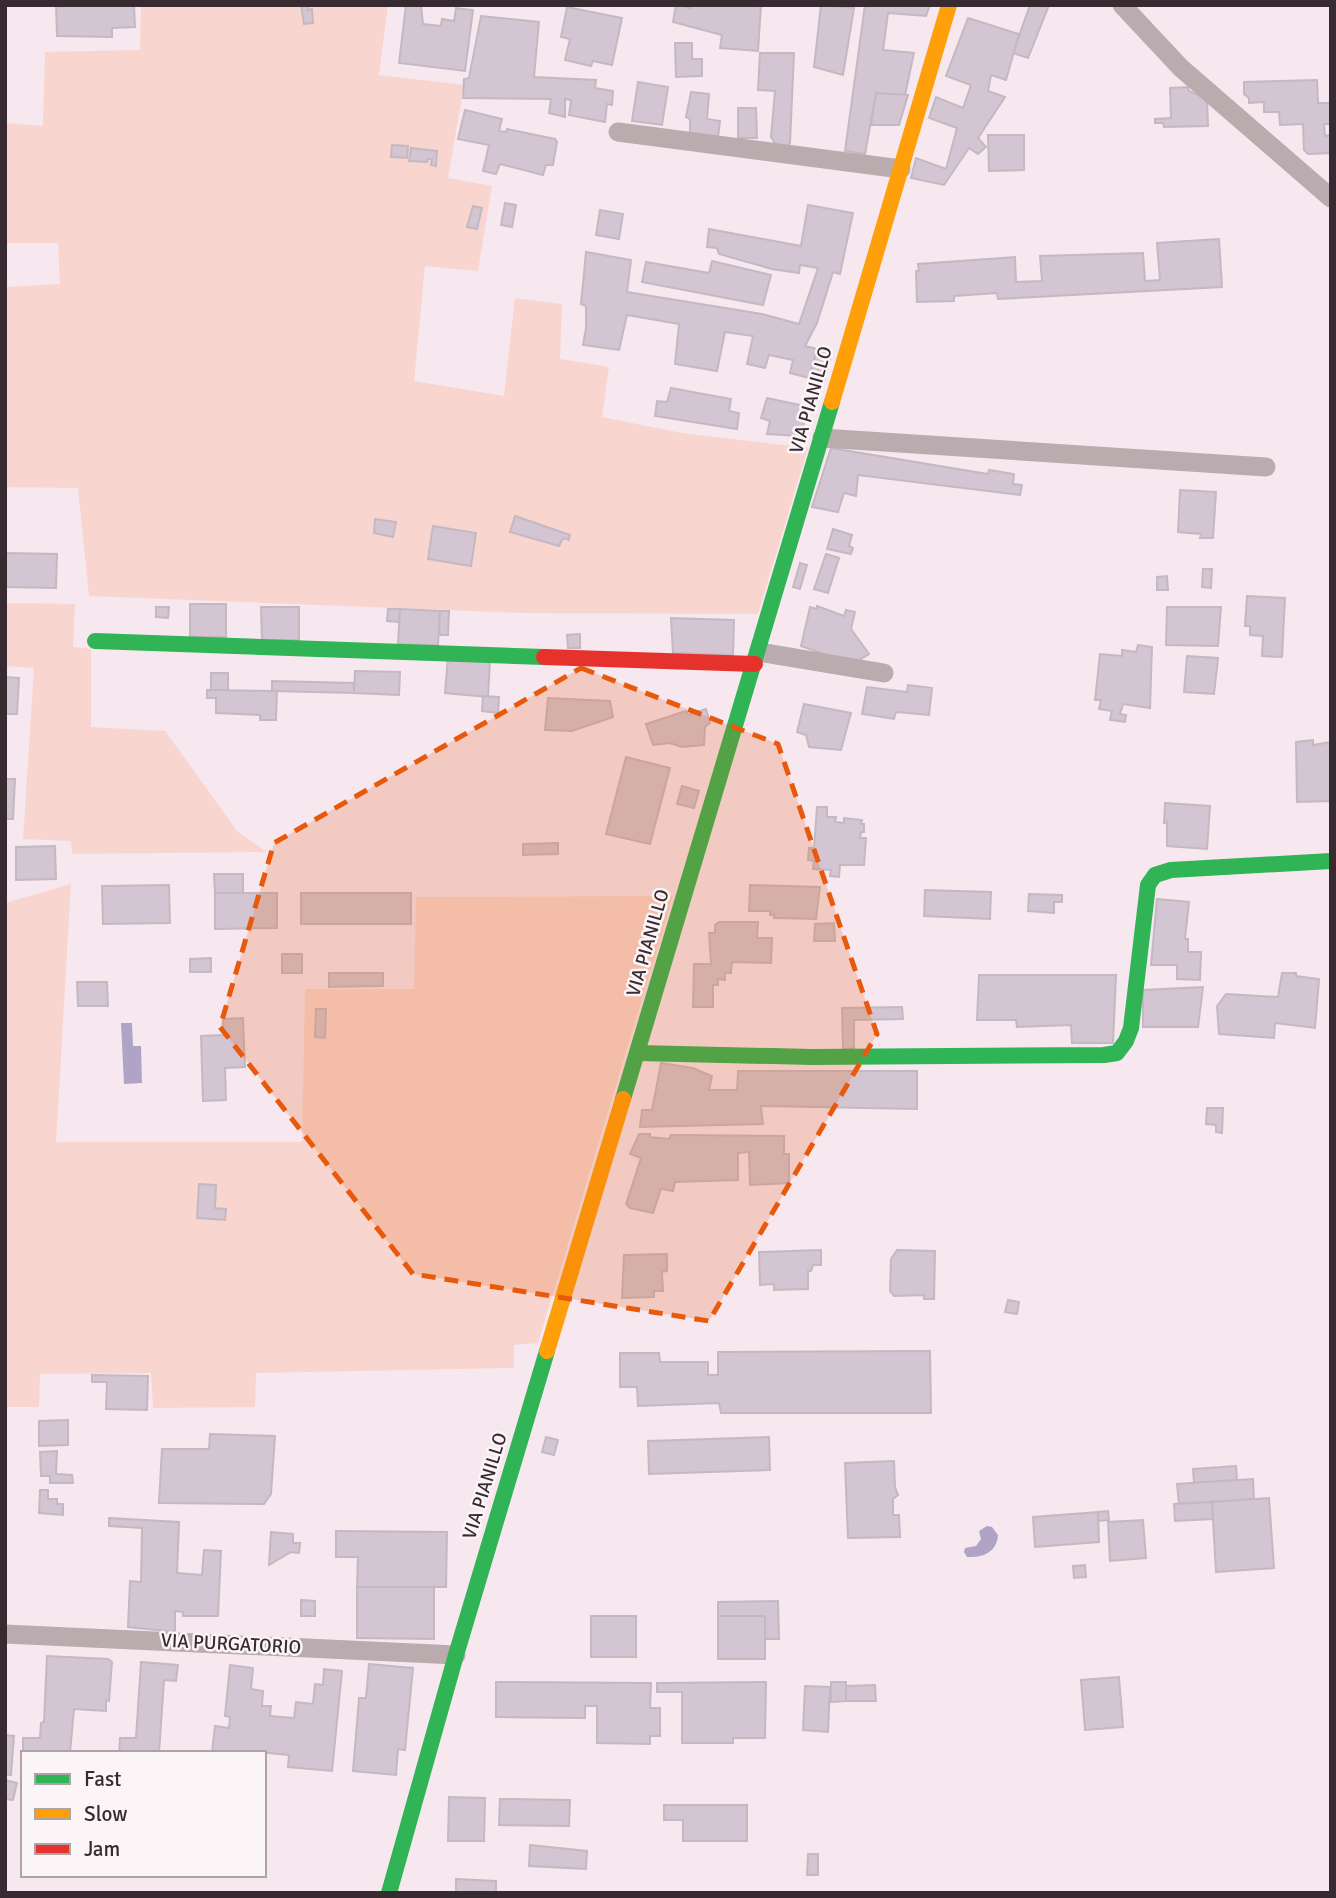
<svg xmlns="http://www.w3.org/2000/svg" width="1336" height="1898" viewBox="0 0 1336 1898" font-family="Signika,sans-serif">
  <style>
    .green { fill: #f8d6cf }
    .water { fill: #afa4c5 }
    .building { fill: #d3c5d1; stroke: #c4b9c2; stroke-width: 2 }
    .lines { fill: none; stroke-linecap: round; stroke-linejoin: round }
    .street { stroke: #baabae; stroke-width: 19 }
    .fast { stroke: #30b455; stroke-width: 16 }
    .slow { stroke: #ff9f0a; stroke-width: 16 }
    .jam { stroke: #e5322d; stroke-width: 16 }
    .marked { fill: #e8590c; fill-opacity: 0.2; stroke: #e8590c; stroke-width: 5; stroke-dasharray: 14 9; stroke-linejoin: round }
    .labels { text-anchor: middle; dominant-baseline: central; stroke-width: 5; stroke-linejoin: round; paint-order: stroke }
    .street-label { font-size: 19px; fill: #372a31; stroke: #fcf5f8 }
  </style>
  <rect width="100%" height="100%" fill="#f7e7ef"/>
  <g class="green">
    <polygon points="141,5 388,5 379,75 464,85 448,178 492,186 478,271 425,266 414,381 504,396 515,298 562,304 560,359 609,367 602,417 682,433 808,448 758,614 522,613 89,596 78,488 5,487 5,287 60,284 58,243 5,243 5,123 43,126 45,52 140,50"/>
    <polygon points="5,603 75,604 73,647 91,649 91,727 165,731 238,832 267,852 72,854 71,841 23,839 34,668 5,666"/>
    <polygon points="71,884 56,1142 302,1142 305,989 414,989 416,897 673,896 538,1343 514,1345 514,1368 256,1373 255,1407 153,1408 151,1373 40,1374 39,1407 5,1407 5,903"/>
  </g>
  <g class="water">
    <polygon points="121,1023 132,1023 133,1046 141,1046 142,1083 124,1084"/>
    <path d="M987 1526 992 1527 998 1535C997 1552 983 1558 967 1557L964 1552 965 1548 976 1546 981 1539 979 1531Z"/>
  </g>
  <g class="building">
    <polygon points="56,5 134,5 135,27 112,28 112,37 57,36"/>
    <polygon points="301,5 307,5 308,10 312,9 313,23 304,24"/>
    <polygon points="406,5 421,5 423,24 441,26 442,19 454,21 456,8 473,10 465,71 399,63"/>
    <polygon points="676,5 691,8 691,5 761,5 758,51 720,48 722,35 673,22"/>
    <polygon points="821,5 854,8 843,75 814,67"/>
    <polygon points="865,5 930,5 926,16 888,13 883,50 914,53 905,95 876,93 865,154 845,151"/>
    <polygon points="1030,5 1049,5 1028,58 1013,53"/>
    <polygon points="567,7 622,18 612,65 593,61 591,66 565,60 570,39 561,37"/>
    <polygon points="481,16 539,22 534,77 596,80 595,88 613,91 612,105 607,104 605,122 569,115 571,100 565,99 565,117 549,113 551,99 463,98 464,79 469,78"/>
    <polygon points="968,18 1019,34 1006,80 991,75 988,91 1005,97 978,138 986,147 978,154 969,148 944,185 911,178 916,158 946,169 957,128 929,118 936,97 963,108 971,85 946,76"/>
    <polygon points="675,43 692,43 692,59 702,59 702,76 676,77"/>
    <polygon points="760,53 794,53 790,143 787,147 776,145 771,137 775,91 758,90"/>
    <polygon points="1317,80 1318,103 1331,103 1331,124 1324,124 1325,136 1331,135 1331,153 1308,154 1304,150 1303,124 1280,125 1279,112 1264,112 1264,102 1249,103 1249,98 1244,94 1244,82"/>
    <polygon points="638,82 668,87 662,125 632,121"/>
    <polygon points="1188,87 1189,91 1207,99 1208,126 1164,127 1163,123 1155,123 1155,119 1171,118 1170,88"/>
    <polygon points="691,92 709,94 707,119 720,121 718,137 690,134 690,119 686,117"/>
    <polygon points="876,93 908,95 899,125 871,125"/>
    <polygon points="738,108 756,108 757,138 738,138"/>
    <polygon points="465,110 502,119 499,131 506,132 507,129 555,139 557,142 553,165 546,165 543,175 500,164 496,174 483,171 489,145 458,139"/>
    <polygon points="988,135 1024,135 1024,170 989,171"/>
    <polygon points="392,145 408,146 407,158 391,157"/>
    <polygon points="411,148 437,151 436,166 431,165 432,159 428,159 427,162 409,161"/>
    <polygon points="505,203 516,205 512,227 501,225"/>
    <polygon points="808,205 853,213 840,274 833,272 817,323 805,346 817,349 809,378 790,373 793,360 769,355 765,368 747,364 753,336 725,332 717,371 675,364 679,324 627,315 619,350 583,345 586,328 586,306 581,304 586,252 631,260 627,292 762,314 799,324 818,268 800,265 799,273 772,269 719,254 717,248 707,247 709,229 801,246"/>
    <polygon points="473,206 482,208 477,229 467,227"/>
    <polygon points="600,210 623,214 619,239 596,235"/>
    <polygon points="1219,239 1222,287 998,299 997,293 954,296 954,301 917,302 916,271 919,271 918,264 1015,257 1016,282 1042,281 1040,256 1143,253 1145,281 1160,280 1157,243"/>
    <polygon points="712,261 771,275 763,305 642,282 646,262 709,273"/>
    <polygon points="817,349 832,352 824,382 809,378"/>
    <polygon points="671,388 731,399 729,411 739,413 737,429 655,416 657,401 667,402"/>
    <polygon points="767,398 809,407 800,436 767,434 770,421 761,418"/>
    <polygon points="831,448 988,474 989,470 1014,474 1013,484 1022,485 1020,495 858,475 856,496 844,493 838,512 812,507"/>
    <polygon points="1180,490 1216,492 1213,538 1200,538 1201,534 1178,532"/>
    <polygon points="515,516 570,535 569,540 563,538 559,546 510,532"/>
    <polygon points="375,519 396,522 393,537 374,533"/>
    <polygon points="433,526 476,533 471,566 428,559"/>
    <polygon points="833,529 852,535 849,546 853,548 851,554 827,549"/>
    <polygon points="5,553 57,554 56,588 5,587"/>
    <polygon points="826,554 839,558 828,593 814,589"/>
    <polygon points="800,563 807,565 800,589 793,587"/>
    <polygon points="1203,569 1212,569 1211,588 1202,587"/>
    <polygon points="1167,576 1168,590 1157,590 1157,577"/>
    <polygon points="1247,596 1285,598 1282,657 1262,656 1263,636 1250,635 1250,626 1245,626"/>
    <rect x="190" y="604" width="36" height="33"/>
    <polygon points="817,606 844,616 846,610 855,612 851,629 869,654 853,664 801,646 810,607 817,609"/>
    <polygon points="156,607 169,607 168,618 156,617"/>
    <polygon points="261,607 299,607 299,640 262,640"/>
    <polygon points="1167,607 1221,607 1218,646 1166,645"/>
    <polygon points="388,609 400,609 399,622 387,621"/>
    <polygon points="400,609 440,611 438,645 398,644"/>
    <polygon points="440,611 449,611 448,635 439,635"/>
    <polygon points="671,618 734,620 733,655 673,653"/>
    <polygon points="580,634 580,648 568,648 567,635"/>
    <polygon points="1138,645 1152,647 1150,708 1123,704 1120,714 1126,715 1125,722 1110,720 1112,711 1099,709 1101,700 1095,700 1100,654 1122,656 1122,650 1136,652"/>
    <polygon points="1187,656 1218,658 1214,694 1184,692"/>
    <polygon points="448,658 490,660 488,697 445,693"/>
    <polygon points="355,671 400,672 399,695 354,693"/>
    <rect x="211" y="673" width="17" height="17"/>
    <polygon points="5,677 19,678 17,714 5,714"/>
    <polygon points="272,681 354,683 354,693 272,691"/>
    <polygon points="908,685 932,688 929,715 896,712 894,719 862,714 867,687 907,692"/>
    <polygon points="207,690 277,691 276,720 260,720 260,715 216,713 216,698 207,698"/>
    <polygon points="483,696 499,697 498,713 482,711"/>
    <polygon points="548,698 610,701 613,717 572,731 545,730"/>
    <polygon points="804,704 851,713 841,750 809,747 806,735 797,732"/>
    <polygon points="706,709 710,723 705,727 704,745 682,747 670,743 653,745 646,724 686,711 688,715"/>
    <polygon points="1313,740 1313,745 1331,742 1331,801 1297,802 1296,742"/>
    <polygon points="626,757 670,768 650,844 606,834"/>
    <polygon points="5,779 15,779 13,819 5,819"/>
    <polygon points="682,786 699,791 694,808 677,804"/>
    <polygon points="1165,803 1210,806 1207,849 1167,846 1167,822 1164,823"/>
    <polygon points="817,807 827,807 827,817 836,817 835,822 844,823 844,818 862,820 861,824 864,824 864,832 861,832 860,838 866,838 864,865 840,865 839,877 830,876 831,870 813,869 814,861 808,860 809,848 814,848"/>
    <polygon points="558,843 558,854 523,855 523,844"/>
    <polygon points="55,846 56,879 16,880 16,847"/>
    <polygon points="214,874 243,874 243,893 215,893"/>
    <polygon points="169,885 170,923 103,924 102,886"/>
    <polygon points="750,885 820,887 816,919 774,918 774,915 770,915 770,911 749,911"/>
    <polygon points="925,890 991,892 990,919 924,916"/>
    <polygon points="215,893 277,893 277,928 215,929"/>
    <rect x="301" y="893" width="110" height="31"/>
    <polygon points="1029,894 1062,895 1062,902 1054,902 1054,913 1028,911"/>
    <polygon points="1157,899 1189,902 1185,939 1188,939 1188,952 1201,952 1200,980 1177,979 1177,965 1151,965"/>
    <polygon points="719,922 758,922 757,938 772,938 771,963 732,962 731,973 725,973 725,980 718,979 718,985 713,985 713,1007 693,1007 694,964 711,964 709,933 715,933 715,925"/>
    <polygon points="834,923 835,941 814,941 815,924"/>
    <rect x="282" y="954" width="20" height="19"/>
    <polygon points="211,958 211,972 190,972 190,959"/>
    <polygon points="329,973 383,973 383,986 329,987"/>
    <polygon points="1282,973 1296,973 1296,976 1319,979 1315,1028 1275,1023 1274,1038 1219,1034 1217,1006 1226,994 1278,997"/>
    <polygon points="979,975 1116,975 1113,1043 1072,1043 1071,1025 1017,1027 1016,1020 977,1020"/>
    <polygon points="77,982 107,982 108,1006 78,1006"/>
    <polygon points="1203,987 1198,1027 1143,1027 1143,990"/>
    <polygon points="902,1007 903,1019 854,1020 854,1048 843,1049 842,1008"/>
    <polygon points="316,1009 326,1009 325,1038 315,1037"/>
    <polygon points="243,1018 245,1067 225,1068 226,1100 203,1101 201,1036 224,1035 223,1019"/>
    <polygon points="661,1063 693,1068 712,1076 709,1090 737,1090 738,1071 917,1071 917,1109 761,1106 763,1124 640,1127 642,1110 652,1110"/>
    <polygon points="1207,1108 1223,1108 1222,1133 1216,1132 1216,1125 1206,1124"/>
    <polygon points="639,1134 650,1134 650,1137 669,1139 671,1135 784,1136 784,1154 789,1154 789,1183 750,1185 749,1152 738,1153 738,1180 675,1182 673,1191 661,1189 653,1213 630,1208 626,1204 641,1158 630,1154"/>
    <polygon points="199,1184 216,1185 215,1208 226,1209 225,1220 197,1218"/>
    <polygon points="821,1250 821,1265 813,1265 811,1271 808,1271 808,1289 774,1290 774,1284 760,1285 759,1252"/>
    <polygon points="897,1250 935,1251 934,1299 924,1299 924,1295 894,1296 890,1291 891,1259"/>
    <polygon points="667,1254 667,1271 662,1272 663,1291 654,1291 654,1297 622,1298 624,1255"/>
    <polygon points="1008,1300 1019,1302 1017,1314 1005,1312"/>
    <polygon points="930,1351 931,1413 721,1413 719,1403 638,1406 637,1387 620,1387 620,1353 659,1353 660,1362 708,1362 708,1375 718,1375 718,1352"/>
    <polygon points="92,1375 148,1376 147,1410 106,1409 107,1382 92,1382"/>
    <polygon points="68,1420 68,1445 39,1446 39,1421"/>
    <polygon points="210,1434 275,1436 271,1494 264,1504 159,1503 162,1449 209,1449"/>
    <polygon points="546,1437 558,1440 554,1455 542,1452"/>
    <polygon points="769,1437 770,1470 649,1474 648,1441"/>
    <polygon points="57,1451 56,1474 72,1475 73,1483 50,1483 50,1476 41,1476 40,1452"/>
    <polygon points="894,1461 895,1487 898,1495 893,1499 893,1515 899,1515 900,1537 848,1538 845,1463"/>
    <polygon points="1236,1466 1237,1480 1194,1483 1193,1469"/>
    <polygon points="1253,1479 1254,1499 1179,1504 1177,1484"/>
    <polygon points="40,1490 48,1490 48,1499 57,1499 57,1504 63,1504 63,1515 39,1513"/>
    <polygon points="1269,1498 1274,1568 1216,1572 1212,1502"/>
    <polygon points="1212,1502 1213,1519 1175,1521 1174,1504"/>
    <polygon points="1108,1511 1109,1520 1098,1521 1098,1512"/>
    <polygon points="1098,1512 1099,1542 1035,1547 1033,1517"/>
    <polygon points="109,1518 179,1522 177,1573 202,1575 204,1550 221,1551 218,1616 183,1616 183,1612 175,1611 175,1632 128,1627 130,1581 141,1582 142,1528 109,1526"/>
    <polygon points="1143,1520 1146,1558 1110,1561 1108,1522"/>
    <polygon points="336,1531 447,1532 446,1587 357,1587 358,1557 336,1557"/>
    <polygon points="271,1532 293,1534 293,1543 300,1543 299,1553 291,1552 269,1565"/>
    <polygon points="1085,1565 1086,1577 1074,1578 1073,1566"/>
    <polygon points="357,1587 434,1587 434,1639 357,1638"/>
    <polygon points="301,1600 315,1601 315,1616 301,1616"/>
    <polygon points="778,1601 779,1639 765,1639 765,1616 718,1616 718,1602"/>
    <rect x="591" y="1616" width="45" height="41"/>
    <rect x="718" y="1616" width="47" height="43"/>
    <polygon points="47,1656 108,1659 112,1662 109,1701 106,1700 106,1711 74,1709 70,1753 23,1751 23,1738 40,1738 41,1723 44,1722"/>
    <polygon points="141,1662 178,1665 176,1681 164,1680 159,1753 119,1753 120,1738 136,1738"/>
    <polygon points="369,1664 413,1668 405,1750 398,1749 396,1775 353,1771 359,1698 366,1698"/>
    <polygon points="230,1665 253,1668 251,1689 263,1691 262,1706 271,1706 270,1716 294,1718 296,1702 313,1704 315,1684 323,1685 324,1669 342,1671 332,1771 288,1767 289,1755 247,1751 212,1753 215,1726 229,1728 230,1717 225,1716"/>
    <polygon points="1119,1677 1123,1727 1085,1730 1081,1680"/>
    <polygon points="496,1682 651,1683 650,1708 660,1708 660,1736 650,1736 650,1744 597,1743 597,1706 585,1706 585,1718 496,1717"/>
    <polygon points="766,1682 765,1738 733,1738 733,1743 682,1743 682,1692 657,1692 657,1683"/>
    <polygon points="831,1682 846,1682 846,1701 831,1702"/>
    <polygon points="875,1685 876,1701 846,1701 846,1686"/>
    <polygon points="805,1686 830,1687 828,1732 803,1730"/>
    <polygon points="5,1735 14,1736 11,1775 5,1774"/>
    <polygon points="5,1780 17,1783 13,1800 5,1799"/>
    <polygon points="449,1797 485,1798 484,1841 448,1841"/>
    <polygon points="500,1799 570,1800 569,1826 499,1825"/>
    <polygon points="664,1805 747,1805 747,1841 683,1841 683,1820 664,1820"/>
    <polygon points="530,1845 587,1851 586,1869 529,1866"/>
    <polygon points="808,1854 818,1854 818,1875 807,1875"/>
    <polygon points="456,1879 496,1881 496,1893 456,1893"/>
  </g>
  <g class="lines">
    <g class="street">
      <polyline points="1122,5 1181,68 1331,198"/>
      <polyline points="618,132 901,169"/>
      <polyline points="822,438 1266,467"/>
      <polyline points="759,652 884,673"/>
      <polyline points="5,1634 456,1655"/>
    </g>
    <g class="fast">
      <polyline points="95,641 544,657"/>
      <polyline points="638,1053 812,1057 1104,1055 1117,1053 1126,1041 1131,1028 1148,885 1155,875 1171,870 1331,861"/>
      <polyline points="623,1099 832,402"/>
      <polyline points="389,1893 456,1655 547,1351"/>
    </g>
    <g class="slow">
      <polyline points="832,402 949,5"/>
      <polyline points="547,1351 623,1099"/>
    </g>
    <polyline class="jam" points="544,657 755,664"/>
  </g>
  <path class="marked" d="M581 668 778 744 877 1034 709 1321 413 1274 220 1027 274 843Z"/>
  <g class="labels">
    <g class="street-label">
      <text transform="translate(811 400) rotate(-74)">VIA PIANILLO</text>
      <text transform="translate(648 943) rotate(-74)">VIA PIANILLO</text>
      <text transform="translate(485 1486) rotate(-73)">VIA PIANILLO</text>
      <text transform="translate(231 1644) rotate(3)">VIA PURGATORIO</text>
    </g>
  </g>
  <rect width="1336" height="1898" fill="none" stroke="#372a31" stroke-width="14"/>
  <rect x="21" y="1751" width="245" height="126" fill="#fcf5f8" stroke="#ada4a8" stroke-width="2"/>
  <rect x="35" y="1774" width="35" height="10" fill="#30b455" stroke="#ada4a8" stroke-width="2"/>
  <text x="84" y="1786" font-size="21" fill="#372a31">Fast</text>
  <rect x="35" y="1809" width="35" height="10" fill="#ff9f0a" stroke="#ada4a8" stroke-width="2"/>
  <text x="84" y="1821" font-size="21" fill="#372a31">Slow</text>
  <rect x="35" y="1844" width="35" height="10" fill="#e5322d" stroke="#ada4a8" stroke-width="2"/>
  <text x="84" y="1856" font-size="21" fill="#372a31">Jam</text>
</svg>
